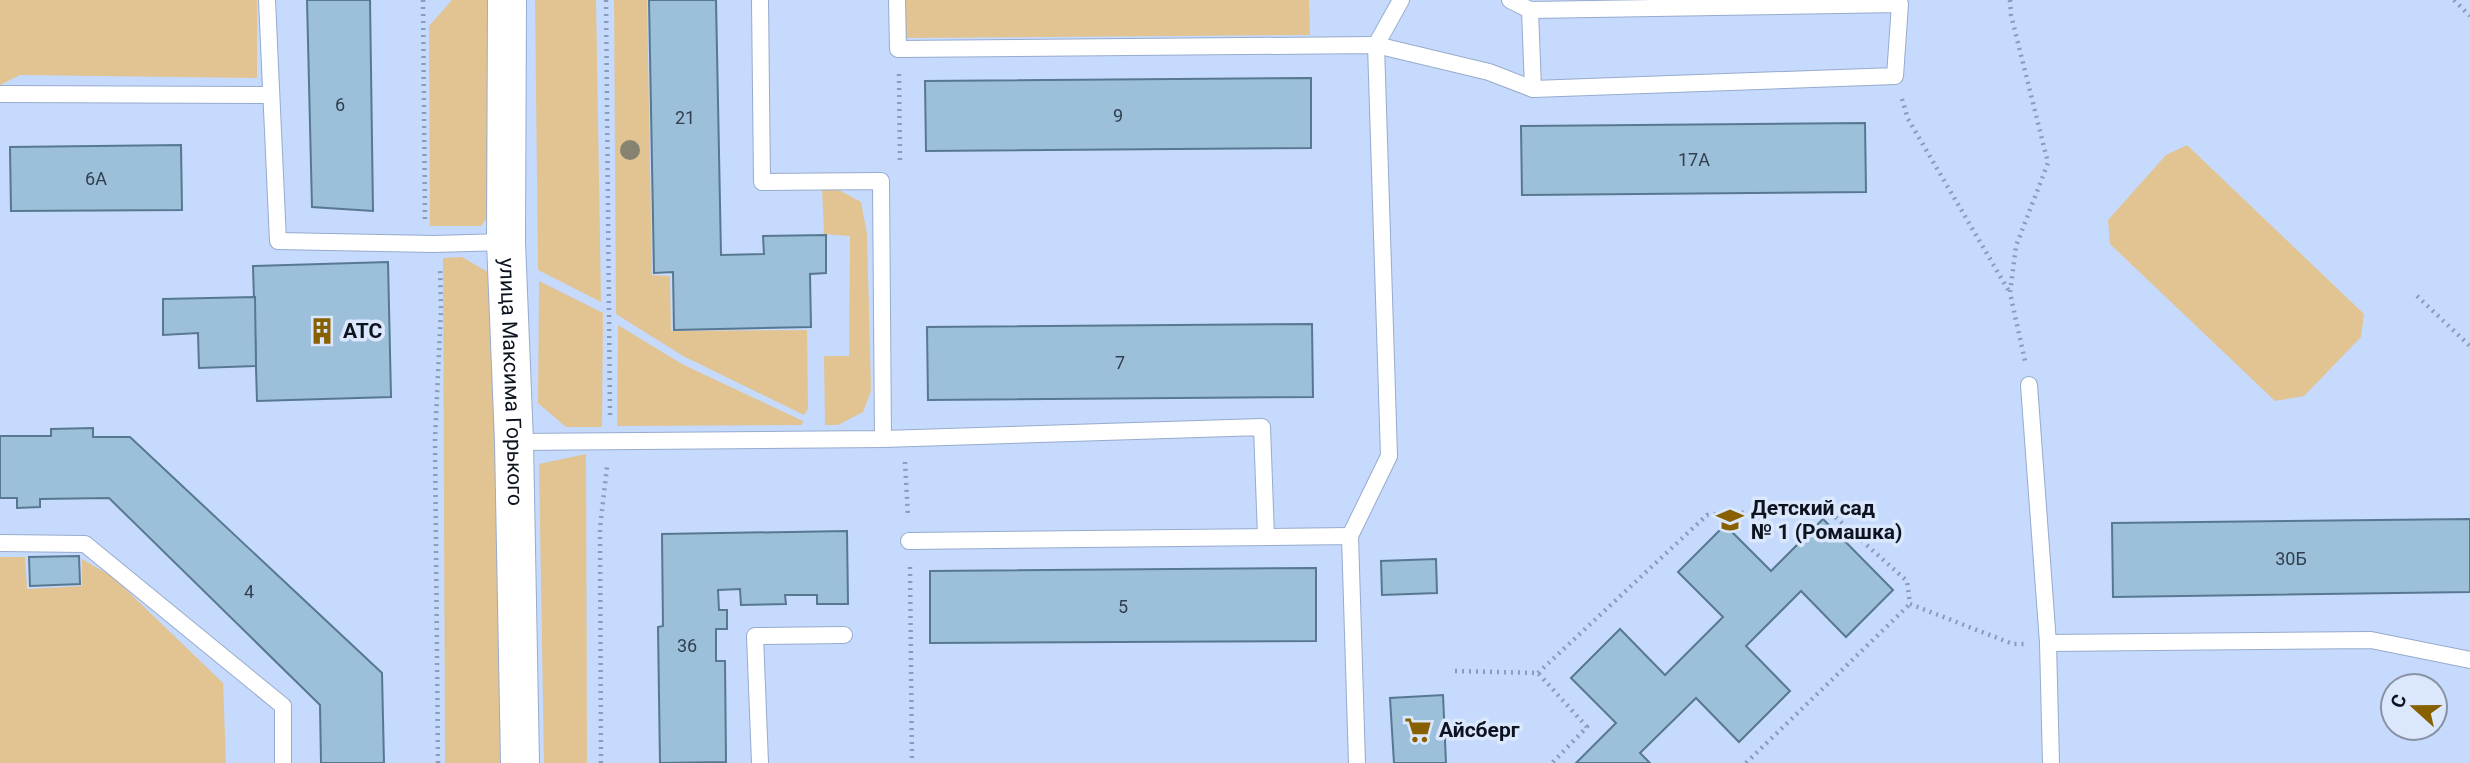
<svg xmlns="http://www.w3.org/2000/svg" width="2470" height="763" viewBox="0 0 2470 763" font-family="Roboto,sans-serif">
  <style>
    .green { fill: #e2c492 }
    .building { fill: #9dc0da; stroke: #577890; stroke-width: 2 }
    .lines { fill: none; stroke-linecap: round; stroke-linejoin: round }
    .service-casing { stroke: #97abcc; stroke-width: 18 }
    .secondary-casing { stroke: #97abcc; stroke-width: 40 }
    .path { stroke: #8b9cb8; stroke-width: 4.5; stroke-dasharray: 2 5; stroke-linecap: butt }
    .service { stroke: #fff; stroke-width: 16 }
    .secondary { stroke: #fff; stroke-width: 38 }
    .tree { fill: #878372 }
    .labels { text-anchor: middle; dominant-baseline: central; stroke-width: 7; stroke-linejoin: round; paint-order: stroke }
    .number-label { font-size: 18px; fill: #303e4e }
    .poi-label { font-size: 21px; font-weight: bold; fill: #0c131f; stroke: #dae7fc; text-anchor: start }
    .street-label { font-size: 21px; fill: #0c131f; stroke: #dae7fc }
  </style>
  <rect width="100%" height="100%" fill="#c5dafd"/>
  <g class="green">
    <polygon points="0,0 257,0 257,78 20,75 0,85"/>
    <polygon points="452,0 490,0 493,209 481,226 430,226 429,26"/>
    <polygon points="535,0 596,0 601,302 538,270"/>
    <polygon points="614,0 647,0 652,275 670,276 671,331 807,330 808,409 804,415 683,356 616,314"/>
    <polygon points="906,0 1309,0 1310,35 906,38"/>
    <polygon points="2187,145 2364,314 2361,337 2304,396 2275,401 2110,244 2108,220 2166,155"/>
    <polygon points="822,189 837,189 861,202 867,234 871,391 863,412 838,425 825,425 824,356 849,356 850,236 824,234"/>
    <polygon points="462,257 493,275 502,763 445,763 443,258"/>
    <polygon points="539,281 603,313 602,427 566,427 538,403"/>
    <polygon points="618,325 682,364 803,421 802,425 617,426"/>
    <polygon points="586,454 587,763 544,763 539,464"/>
    <polygon points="0,557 25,557 27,589 82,586 82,559 113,577 223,683 226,763 0,763"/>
  </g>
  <g class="building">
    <polygon points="307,0 370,0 373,211 312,207"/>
    <polygon points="649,0 716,0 721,255 764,254 763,236 826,235 826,273 810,274 811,327 674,330 673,272 654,273"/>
    <polygon points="1311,78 1311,148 926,151 925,81"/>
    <polygon points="1865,123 1866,192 1522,195 1521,126"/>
    <polygon points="181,145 182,210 11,211 10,147"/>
    <polygon points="388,262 391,397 257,401 253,266"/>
    <polygon points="255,297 256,366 199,368 198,333 163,335 163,299"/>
    <polygon points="1312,324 1313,397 928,400 927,327"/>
    <polygon points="93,428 93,437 130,437 382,673 384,763 321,763 320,705 109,498 40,499 40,507 17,508 17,498 0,498 0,436 51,436 51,429"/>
    <polygon points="1823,519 1893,590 1846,637 1801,591 1746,646 1790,691 1739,742 1696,698 1640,753 1650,763 1576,763 1616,723 1571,678 1620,629 1665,675 1723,617 1678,572 1725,525 1771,571"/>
    <polygon points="2470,519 2470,592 2113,597 2112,523"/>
    <polygon points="847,531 848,604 817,604 817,595 785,595 786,604 741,605 740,589 718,590 719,610 727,610 727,629 716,629 716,661 725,661 726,762 660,763 658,627 663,626 662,534"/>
    <polygon points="79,556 80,584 30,586 29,557"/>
    <polygon points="1436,559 1437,593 1382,595 1381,561"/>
    <polygon points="1316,568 1316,641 930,643 930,571"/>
    <polygon points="1443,695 1446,763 1394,763 1390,698"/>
  </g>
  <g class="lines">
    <defs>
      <g id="service">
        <polyline points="267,0 278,241 433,244 506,242"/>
        <polyline points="760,0 762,182 881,181 883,439"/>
        <polyline points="897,0 898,49 1376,45 1489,72 1533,89"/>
        <polyline points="1510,0 1530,10 1900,4 1895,76 1533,89 1530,10"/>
        <polyline points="0,94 271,95"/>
        <polyline points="2029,385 2048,643 2051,763"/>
        <polyline points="514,442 883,439 1262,427 1266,537"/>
        <polyline points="1350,536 1389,456 1376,45 1401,0"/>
        <polyline points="909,541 1350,536 1357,763"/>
        <polyline points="0,543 85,544 283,706 283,763"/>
        <polyline points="2048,643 2371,640 2470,660"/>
        <polyline points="760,763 755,636 844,635"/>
      </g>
      <g id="secondary">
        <path id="s1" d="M507 0 506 242 514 442 520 763"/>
      </g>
    </defs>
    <use href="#service" class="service-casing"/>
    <use href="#secondary" class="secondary-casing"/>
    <g class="path">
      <polyline points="423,0 425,220"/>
      <polyline points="606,0 610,416"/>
      <polyline points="2010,0 2011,15 2048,163 2016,246 2010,293 2025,361"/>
      <polyline points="2454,0 2470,16"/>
      <polyline points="899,74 900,163"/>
      <polyline points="1902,99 1908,119 2010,293"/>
      <polyline points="2417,296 2470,346"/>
      <polyline points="905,462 908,517"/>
      <polyline points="910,567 912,763"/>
      <polyline points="1910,604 2013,644 2024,644"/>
      <polyline points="1455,671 1538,673 1587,727 1552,763"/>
      <polyline points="1538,673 1707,515 1824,507 1907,581 1910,604"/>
      <polyline points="438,763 435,439 441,310 440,268"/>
      <polyline points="601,763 600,528 607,467"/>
      <polyline points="1746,763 1910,604"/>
    </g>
    <use href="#service" class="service"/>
    <use href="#secondary" class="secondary"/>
  </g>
  <circle class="tree" cx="630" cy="150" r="10"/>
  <defs>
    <symbol id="building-bare" viewBox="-9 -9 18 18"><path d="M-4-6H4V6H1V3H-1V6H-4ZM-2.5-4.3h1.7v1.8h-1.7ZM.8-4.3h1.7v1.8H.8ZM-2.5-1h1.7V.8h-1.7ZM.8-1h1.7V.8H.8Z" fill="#886000" stroke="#dae7fc" stroke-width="2.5" paint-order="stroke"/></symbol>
    <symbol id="school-bare" viewBox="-9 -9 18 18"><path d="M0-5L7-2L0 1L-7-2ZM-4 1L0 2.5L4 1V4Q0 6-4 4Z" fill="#886000" stroke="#dae7fc" stroke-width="2.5" paint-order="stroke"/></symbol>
    <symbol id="supermarket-bare" viewBox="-9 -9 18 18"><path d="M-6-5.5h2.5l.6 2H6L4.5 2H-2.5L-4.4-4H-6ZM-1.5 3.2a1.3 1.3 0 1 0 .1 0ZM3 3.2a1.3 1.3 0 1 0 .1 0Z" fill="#886000" stroke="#dae7fc" stroke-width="2.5" paint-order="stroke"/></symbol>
  </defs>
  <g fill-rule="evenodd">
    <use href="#building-bare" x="303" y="312" width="38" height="38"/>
    <use href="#school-bare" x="1711" y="501" width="38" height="38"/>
    <use href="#supermarket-bare" x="1399" y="711" width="38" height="38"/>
  </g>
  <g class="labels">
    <g class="number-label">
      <text x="340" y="104">6</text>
      <text x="1118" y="115">9</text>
      <text x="685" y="117">21</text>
      <text x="1694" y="159">17А</text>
      <text x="96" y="178">6А</text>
      <text x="1120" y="362">7</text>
      <text x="2291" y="558">30Б</text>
      <text x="249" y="591">4</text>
      <text x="1123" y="606">5</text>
      <text x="687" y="645">36</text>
    </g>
    <g class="poi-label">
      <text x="343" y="331">АТС</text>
      <text x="1751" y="508">Детский сад<tspan x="1751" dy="24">№ 1 (Ромашка)</tspan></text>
      <text x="1439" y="730">Айсберг</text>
    </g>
    <g class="street-label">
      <text stroke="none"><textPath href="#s1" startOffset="382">улица Максима Горького</textPath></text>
    </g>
  </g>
  <g transform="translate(2414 707) rotate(291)"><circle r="33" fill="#dae7fc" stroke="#8892a4" stroke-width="2"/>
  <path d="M0-5L12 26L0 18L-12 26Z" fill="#886000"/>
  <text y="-10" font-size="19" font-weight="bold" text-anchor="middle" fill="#0c131f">С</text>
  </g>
</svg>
